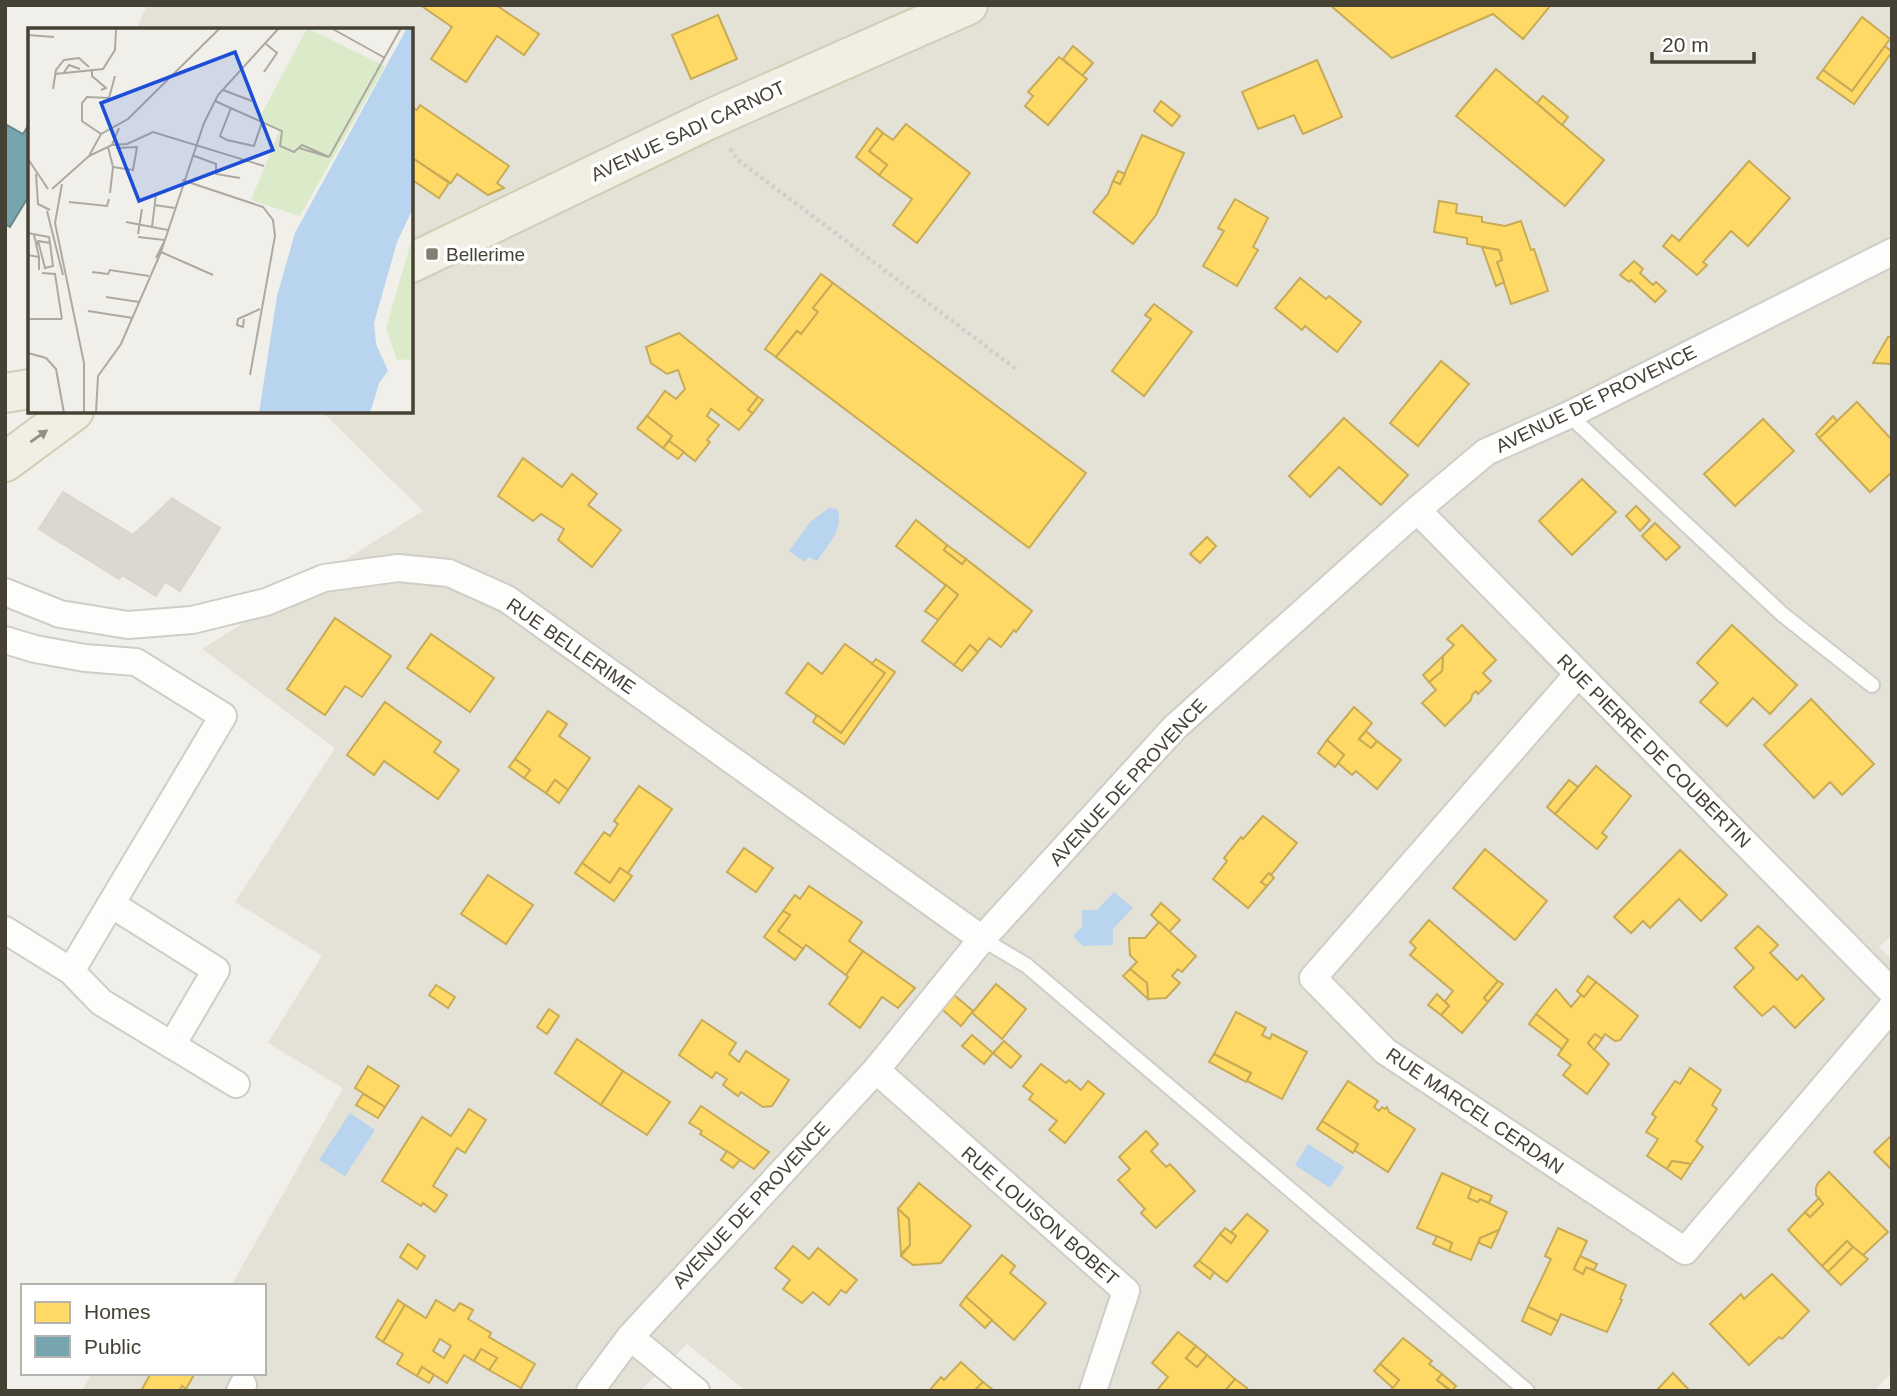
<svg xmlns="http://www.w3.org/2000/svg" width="1897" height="1396" viewBox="0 0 1897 1396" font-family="Helvetica,sans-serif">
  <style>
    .residential { fill: #e4e1d6 }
    .water { fill: #b9d4ef }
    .homes { fill: #ffd966; stroke: #c8ab57; stroke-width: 2; fill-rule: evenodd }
    .public { fill: #76a5af; stroke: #68878a; stroke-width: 2 }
    .building { fill: #dad8d1; stroke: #d8d6cf; stroke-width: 2 }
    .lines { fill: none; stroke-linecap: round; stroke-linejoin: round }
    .lane-casing { stroke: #cecdc7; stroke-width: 18 }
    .street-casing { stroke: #cecdc7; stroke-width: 30 }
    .primary-casing { stroke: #d2cdb6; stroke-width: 42 }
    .path { stroke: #d1cfca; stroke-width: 4.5; stroke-dasharray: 3.5 3.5; stroke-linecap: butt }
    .lane { stroke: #fdfdfc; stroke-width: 14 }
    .street { stroke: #fdfdfc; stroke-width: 26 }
    .primary { stroke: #f1eee3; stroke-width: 38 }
    .oneway { fill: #938f83 }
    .poi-dot { fill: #827e74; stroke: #fff; stroke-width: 2.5 }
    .labels { text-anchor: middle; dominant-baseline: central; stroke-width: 7; stroke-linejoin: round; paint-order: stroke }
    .street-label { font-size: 19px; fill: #464135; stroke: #fff }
    .poi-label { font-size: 19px; fill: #464135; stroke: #fff; text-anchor: start }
    .inset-road { fill: none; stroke: #aca9a1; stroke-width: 2 }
    .view { fill: #1d4ed8; fill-opacity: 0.15; stroke: #1d4ed8; stroke-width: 3.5 }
    .inset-edge { fill: none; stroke: #464135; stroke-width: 3.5 }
  </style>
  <rect width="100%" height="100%" fill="#f0efe9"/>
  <polygon class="residential" points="147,5 1892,5 1892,935 1879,947 1892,960 1892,1372 1874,1391 746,1391 687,1344 640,1391 82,1391 92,1373 264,1373 264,1286 231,1286 343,1088 268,1043 322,956 235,902 335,748 202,649 423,511 321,411 411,411 411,30 136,30"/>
  <g class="water">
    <path d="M829 508 837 509C845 528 827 546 817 561L809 557 805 562 789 551 811 521Z"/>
    <polygon points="1114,892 1133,908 1113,929 1113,945 1083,946 1073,936 1082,927 1082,910 1097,910"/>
    <polygon points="350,1113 375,1130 345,1176 319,1160"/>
    <polygon points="1308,1144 1344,1167 1330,1188 1295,1165"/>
  </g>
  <g class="homes">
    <polygon points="424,5 496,5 539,34 524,55 497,36 466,82 431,59 452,27 423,7"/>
    <polygon points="1330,5 1551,5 1523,39 1493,14 1392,58"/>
    <polygon points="718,15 737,59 691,79 672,35"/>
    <polygon points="1862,17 1890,39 1852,91 1823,70"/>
    <polygon points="1073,46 1093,63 1082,76 1063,59"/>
    <polygon points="1885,46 1892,52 1854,104 1817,78 1823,70 1852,91"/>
    <polygon points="1059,57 1087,79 1048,125 1025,106 1033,96 1028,92"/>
    <polygon points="1317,60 1342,117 1303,134 1294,115 1258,129 1242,92"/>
    <polygon points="1496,69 1604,160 1565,206 1456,116"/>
    <polygon points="1543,96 1568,117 1562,125 1537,103"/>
    <polygon points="1161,101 1180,116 1172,126 1154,111"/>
    <polygon points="420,105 509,166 497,183 504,188 488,195 457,174 451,183 411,157 411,107 417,110"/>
    <polygon points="906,124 970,173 917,243 893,225 912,199 879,175 887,165 869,151 883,133 893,140"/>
    <polygon points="877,128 883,133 869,151 887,165 879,175 856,157"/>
    <polygon points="1142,135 1184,153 1156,215 1133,244 1093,212 1108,194 1113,181 1120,184"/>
    <polygon points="411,157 449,183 439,198 411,179"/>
    <polygon points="1749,161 1790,198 1748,246 1731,231 1703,262 1707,265 1697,275 1663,246 1672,235 1679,241"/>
    <polygon points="1118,171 1125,174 1120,184 1113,181"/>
    <polygon points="1235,199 1268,218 1253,247 1258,250 1237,286 1203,266 1224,231 1218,228"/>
    <polygon points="1439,201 1457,204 1456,213 1482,217 1482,222 1505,226 1521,221 1531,250 1534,249 1548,291 1511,304 1497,262 1502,260 1499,250 1467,244 1467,238 1434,232"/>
    <polygon points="1482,247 1499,250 1502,260 1497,262 1504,282 1496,286"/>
    <polygon points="1634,261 1643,269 1640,273 1653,285 1656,282 1666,291 1655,302 1631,280 1629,282 1620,275"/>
    <polygon points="821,274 833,283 813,308 818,312 801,334 797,331 776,357 765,349"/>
    <polygon points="1300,278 1326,299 1329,296 1361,322 1337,352 1305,326 1302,330 1275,308"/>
    <polygon points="833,283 1086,473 1029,548 776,357 797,331 801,334 818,312 813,308"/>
    <polygon points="1154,304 1192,332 1144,396 1112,371 1151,319 1145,315"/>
    <polygon points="679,333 758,397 748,410 753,413 739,430 711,409 707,416 719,425 707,440 710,442 695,461 669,441 672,436 647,416 665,391 676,399 685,389 678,370 667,374 651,363 646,347"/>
    <polygon points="1888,337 1892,337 1892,364 1873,363"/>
    <polygon points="1441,361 1469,384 1418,446 1390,423"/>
    <polygon points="758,397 763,400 753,413 748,410"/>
    <polygon points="1857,402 1892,440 1892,472 1870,492 1819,438"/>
    <polygon points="647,416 672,436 663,448 637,428"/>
    <polygon points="1833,416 1837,421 1819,438 1816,434"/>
    <polygon points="1344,418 1408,475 1381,505 1339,467 1310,497 1289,476"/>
    <polygon points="1763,419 1794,451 1735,506 1704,474"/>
    <polygon points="669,441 684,452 678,459 663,448"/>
    <polygon points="523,458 562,487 572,474 597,494 588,505 621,530 592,567 558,540 564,529 541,514 533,521 498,496"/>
    <polygon points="1582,479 1616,512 1572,555 1539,521"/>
    <polygon points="1636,506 1650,520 1640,531 1626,516"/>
    <polygon points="916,520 947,545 944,550 962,564 966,559 1032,611 1016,632 1014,630 1001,647 989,638 978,652 970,645 954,665 922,641 958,595 896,546"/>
    <polygon points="1655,523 1680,547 1666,560 1642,536"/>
    <polygon points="1207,537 1216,546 1200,563 1190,554"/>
    <polygon points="947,545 966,559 962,564 944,550"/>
    <polygon points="946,585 958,595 938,620 925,611"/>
    <polygon points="335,618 391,656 362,697 345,686 325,715 287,689"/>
    <polygon points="1462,625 1496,660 1483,673 1491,681 1478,694 1476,691 1472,695 1471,700 1445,726 1422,703 1436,690 1429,682 1442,671 1443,656 1454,645 1447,639"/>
    <polygon points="1732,625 1797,685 1770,714 1753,698 1727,726 1700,702 1718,683 1697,663"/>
    <polygon points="431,634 494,678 470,712 407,668"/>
    <polygon points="845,644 885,673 841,733 786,693 808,663 822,674"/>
    <polygon points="970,645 978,652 962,671 954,665"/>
    <polygon points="1443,656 1442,671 1429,682 1423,675"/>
    <polygon points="876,659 895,672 844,744 813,722 817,715 841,733 885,673 872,664"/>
    <polygon points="1811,699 1874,764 1842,795 1830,782 1814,798 1764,745"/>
    <polygon points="385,702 441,742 434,752 459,770 438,799 384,761 374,775 347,755"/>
    <polygon points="1354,707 1372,723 1359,739 1371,748 1377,741 1401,760 1377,789 1356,771 1352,775 1338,763 1344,755 1327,740"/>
    <polygon points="548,711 567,724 559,736 590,758 568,790 555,780 546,793 524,778 530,770 515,759"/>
    <polygon points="1366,731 1377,741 1371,748 1359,739"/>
    <polygon points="1327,740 1344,755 1335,767 1318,753"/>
    <polygon points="515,759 530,770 524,778 509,767"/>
    <polygon points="1596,766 1631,796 1602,833 1607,837 1597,849 1555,814"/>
    <polygon points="555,780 568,790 559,803 546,793"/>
    <polygon points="1569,780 1578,787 1555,814 1547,807"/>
    <polygon points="639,786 672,809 627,874 620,868 610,883 582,863 604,832 610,836 618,824 614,821"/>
    <polygon points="1263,816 1297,843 1271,875 1269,873 1261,882 1267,886 1248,908 1213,879 1227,861 1224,858 1241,837 1243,839"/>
    <polygon points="744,848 773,868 756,892 727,872"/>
    <polygon points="1485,849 1547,901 1515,940 1453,888"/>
    <polygon points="1680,850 1727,895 1701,921 1679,899 1650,928 1643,921 1631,933 1614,917"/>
    <polygon points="582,863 610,883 620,868 632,876 614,901 575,873"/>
    <polygon points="1269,873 1274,878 1267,886 1261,882"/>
    <polygon points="488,875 533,905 506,944 461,914"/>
    <polygon points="809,886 862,922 849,941 863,951 846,975 806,945 803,949 778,931 790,915 783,911 795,895 800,899"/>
    <polygon points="1161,903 1180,920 1169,932 1151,915"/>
    <polygon points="783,911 790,915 778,931 803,949 795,960 764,937"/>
    <polygon points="1429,920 1498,981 1484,998 1488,1002 1462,1033 1441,1015 1449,1006 1445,1001 1453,991 1410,955 1416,948 1410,942"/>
    <polygon points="1159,922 1196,956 1182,972 1178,969 1172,976 1180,983 1166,998 1148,999 1147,983 1130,969 1137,962 1130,955 1129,938 1145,938"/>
    <polygon points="1758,926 1778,945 1770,953 1797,980 1802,975 1824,999 1795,1028 1774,1006 1762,1016 1734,987 1754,968 1735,948"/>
    <polygon points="863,951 915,988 898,1008 882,997 860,1028 829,1004 848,977 846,975"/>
    <polygon points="1130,969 1147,983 1148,999 1123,976"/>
    <polygon points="1588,976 1596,982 1584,997 1577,991"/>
    <polygon points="1498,981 1503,984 1488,1002 1484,998"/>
    <polygon points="1596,982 1638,1016 1620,1040 1615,1041 1605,1034 1602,1039 1595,1034 1588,1043 1609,1064 1587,1094 1563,1075 1571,1065 1558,1055 1568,1040 1536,1014 1556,989 1571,1007 1581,995 1584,997"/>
    <polygon points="996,984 1026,1009 1002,1039 972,1013"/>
    <polygon points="436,985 455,997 448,1008 429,995"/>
    <polygon points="948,990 973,1011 961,1026 936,1004"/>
    <polygon points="1437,994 1449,1006 1441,1015 1428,1005"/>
    <polygon points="549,1009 559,1016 547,1034 537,1027"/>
    <polygon points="1236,1012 1266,1028 1262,1035 1270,1039 1272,1034 1307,1052 1282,1099 1247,1081 1251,1073 1214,1054"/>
    <polygon points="1536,1014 1568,1040 1562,1049 1529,1024"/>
    <polygon points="702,1020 736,1043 729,1054 739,1062 746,1051 789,1080 772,1106 763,1107 741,1092 738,1096 723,1085 727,1079 716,1072 712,1078 679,1055"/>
    <polygon points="1595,1034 1602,1039 1594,1050 1588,1043"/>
    <polygon points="972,1035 993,1053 984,1064 962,1046"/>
    <polygon points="577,1039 623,1071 601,1105 555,1073"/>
    <polygon points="1004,1041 1021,1056 1011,1068 993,1053"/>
    <polygon points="1214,1054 1251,1073 1246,1082 1209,1062"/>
    <polygon points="1041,1064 1066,1083 1069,1080 1081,1090 1088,1081 1104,1094 1065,1143 1049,1130 1057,1121 1029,1099 1033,1094 1023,1086"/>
    <polygon points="368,1066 399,1086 385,1107 355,1088"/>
    <polygon points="1690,1068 1721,1090 1712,1105 1717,1109 1696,1141 1703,1147 1691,1164 1672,1161 1667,1169 1647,1156 1658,1139 1646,1132 1656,1117 1652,1114 1675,1081 1680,1084"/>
    <polygon points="623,1071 670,1102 647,1135 601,1105"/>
    <polygon points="1348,1081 1378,1101 1374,1107 1379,1111 1382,1107 1385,1109 1387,1107 1389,1112 1415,1129 1388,1172 1354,1150 1358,1144 1322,1121"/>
    <polygon points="363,1094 385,1107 378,1118 356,1105"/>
    <polygon points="701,1106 769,1152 754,1169 700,1134 702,1131 689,1123"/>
    <polygon points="469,1109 486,1120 465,1153 457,1148 433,1186 447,1195 435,1212 423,1203 421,1206 382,1181 422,1117 451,1136"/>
    <polygon points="1322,1121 1358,1144 1353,1153 1317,1129"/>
    <polygon points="1146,1131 1158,1144 1151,1151 1166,1167 1170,1164 1195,1191 1156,1228 1141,1213 1145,1209 1118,1180 1130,1169 1119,1157"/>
    <polygon points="1892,1135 1892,1170 1874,1152"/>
    <polygon points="727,1151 740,1160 733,1168 721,1160"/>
    <polygon points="1672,1161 1691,1164 1681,1179 1667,1169"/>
    <polygon points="1829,1172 1888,1232 1862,1256 1847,1241 1822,1266 1788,1230 1805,1212 1810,1217 1823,1204 1816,1195 1816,1188 1818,1183"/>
    <polygon points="1442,1173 1472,1187 1468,1198 1478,1202 1480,1199 1507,1212 1499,1230 1480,1238 1471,1260 1449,1251 1452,1243 1417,1228"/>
    <polygon points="919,1183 971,1226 941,1263 913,1265 901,1256 910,1245 909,1219 898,1209"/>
    <polygon points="1472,1187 1492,1196 1489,1203 1480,1199 1478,1202 1468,1198"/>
    <polygon points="1819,1198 1823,1204 1810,1217 1805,1212"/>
    <polygon points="898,1209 909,1219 910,1245 901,1254"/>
    <polygon points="1247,1214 1268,1231 1227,1282 1199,1261 1220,1234 1231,1243 1236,1236 1231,1232"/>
    <polygon points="1225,1228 1236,1236 1231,1243 1220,1234"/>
    <polygon points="1558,1228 1587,1241 1574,1269 1583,1274 1586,1267 1626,1285 1620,1299 1622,1300 1607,1332 1561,1314 1558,1321 1528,1307 1551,1259 1545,1256"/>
    <polygon points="1499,1230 1491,1248 1479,1243 1480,1238"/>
    <polygon points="1437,1236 1452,1243 1449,1251 1433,1244"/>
    <polygon points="1847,1241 1853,1247 1828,1272 1822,1266"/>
    <polygon points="408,1244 425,1256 417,1269 400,1257"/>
    <polygon points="793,1246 809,1259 818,1248 857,1280 846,1293 841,1290 829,1305 813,1292 802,1303 783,1289 790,1280 775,1268"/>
    <polygon points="1853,1247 1868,1259 1841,1285 1828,1272"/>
    <polygon points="1002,1255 1015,1266 1010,1273 1046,1303 1014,1340 966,1297"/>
    <polygon points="1580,1256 1597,1264 1594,1270 1586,1267 1583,1274 1574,1269"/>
    <polygon points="1199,1261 1214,1272 1210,1279 1194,1266"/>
    <polygon points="1772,1274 1809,1311 1782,1339 1779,1337 1749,1365 1710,1324 1741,1294 1744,1299"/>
    <polygon points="966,1297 992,1320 985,1328 960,1305"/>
    <polygon points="398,1300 405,1305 383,1342 376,1337"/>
    <path d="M436 1300 454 1311 460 1303 473 1310 468 1319 491 1333 489 1337 535 1364 521 1388 489 1370 497 1358 481 1349 474 1361 464 1355 447 1383 422 1367 417 1376 397 1364 403 1354 383 1342 405 1305 426 1318ZM440 1339 451 1346 444 1358 433 1351Z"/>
    <polygon points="1528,1307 1558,1321 1551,1335 1522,1321"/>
    <polygon points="1178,1332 1196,1346 1186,1358 1197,1367 1207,1355 1235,1379 1225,1391 1160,1391 1158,1389 1168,1377 1152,1363"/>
    <polygon points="1403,1338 1432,1361 1429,1364 1442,1374 1437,1380 1450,1391 1390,1391 1399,1380 1380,1364"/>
    <polygon points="1196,1346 1207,1355 1197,1367 1186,1358"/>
    <polygon points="481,1349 497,1358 489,1370 474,1361"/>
    <polygon points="961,1362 983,1382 976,1389 978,1391 929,1391 941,1377 944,1380"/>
    <polygon points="1380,1364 1399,1380 1393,1388 1374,1371"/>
    <polygon points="422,1367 434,1375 429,1383 417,1376"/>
    <polygon points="151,1373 195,1373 186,1389 182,1386 179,1391 141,1391"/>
    <polygon points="1673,1373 1690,1391 1656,1391"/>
    <polygon points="1442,1374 1456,1386 1452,1391 1437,1380"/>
    <polygon points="1235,1379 1247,1388 1245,1391 1225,1391"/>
    <polygon points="983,1382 992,1389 990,1391 976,1389"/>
  </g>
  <polygon class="public" points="30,123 30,194 10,227 5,224 5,124 23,134"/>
  <g class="building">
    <polygon points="63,492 133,535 158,512 171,520 181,504 220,528 180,591 165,582 156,596 122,575 119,579 39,529"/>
    <polygon points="172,498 181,504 171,520 158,512"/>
  </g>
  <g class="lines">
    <defs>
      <g id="lane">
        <polyline points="1569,415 1782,614 1872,685"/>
        <polyline points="982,939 1026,965 1527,1391"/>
      </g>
      <g id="street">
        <polyline points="1417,510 1892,992"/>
        <polyline points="5,592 60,614 128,625 192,620 266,602 324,578 398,568 449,573 507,599 982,939"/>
        <polyline points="5,640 35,649 85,658 136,662 223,716 71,971 5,930"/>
        <polyline points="1578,674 1313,978 1385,1051 1685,1251 1892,1007"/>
        <polyline points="111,904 216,970 172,1045"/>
        <polyline points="71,971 101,1002 236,1084"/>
        <polyline points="876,1070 1126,1291 1093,1391"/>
        <polyline points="630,1337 696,1391"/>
        <polyline points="240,1391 243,1385"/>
        <polyline points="590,1391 630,1337 876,1070 982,939 1174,728 1417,510 1486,452 1569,415 1892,252"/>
      </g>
      <g id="primary">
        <polyline points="411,263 710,119 968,5"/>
        <polyline points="5,393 30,389"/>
        <polyline points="5,462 74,411"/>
      </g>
    </defs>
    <use href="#lane" class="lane-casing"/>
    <use href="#street" class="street-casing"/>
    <use href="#primary" class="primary-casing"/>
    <polyline class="path" points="730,149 738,160 1016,369"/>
    <use href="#lane" class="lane"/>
    <use href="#street" class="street"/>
    <use href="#primary" class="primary"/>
  </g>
  <defs><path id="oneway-solid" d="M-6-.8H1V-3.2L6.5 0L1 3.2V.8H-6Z" transform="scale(1.75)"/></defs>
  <use class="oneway" href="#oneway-solid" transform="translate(39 436) rotate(-35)"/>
  <rect class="poi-dot" x="425" y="247" width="14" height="14" rx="3.5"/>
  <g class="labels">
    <g class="street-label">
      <text transform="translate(688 131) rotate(-25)">AVENUE SADI CARNOT</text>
      <text transform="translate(1596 399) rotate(-26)">AVENUE DE PROVENCE</text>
      <text transform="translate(571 646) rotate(35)">RUE BELLERIME</text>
      <text transform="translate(1654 751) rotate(45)">RUE PIERRE DE COUBERTIN</text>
      <text transform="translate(1128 782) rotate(-47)">AVENUE DE PROVENCE</text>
      <text transform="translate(1475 1111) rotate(34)">RUE MARCEL CERDAN</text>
      <text transform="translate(751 1205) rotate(-47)">AVENUE DE PROVENCE</text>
      <text transform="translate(1040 1216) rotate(41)">RUE LOUISON BOBET</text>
    </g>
    <g class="poi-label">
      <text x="446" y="254">Bellerime</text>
    </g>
  </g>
  <g transform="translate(28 28)">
    <rect width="385" height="385" fill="#f0efe9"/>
    <path d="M279 0 357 38 272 188 223 172 252 101 231 91ZM385 207V331L369 332 358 300Z" fill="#dbebc9"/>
    <path d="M379 0H385V180L369 214 346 295 348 316 360 343 351 355 342 385H231L249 268 267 205Z" fill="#b9d4ef"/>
    <path class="inset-road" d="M303 0 357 30M0 7 26 9M64 41V48L78 60 73 62M236 44 249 25 238 16M27 46 75 41 87 22 88 0M35 46 41 37 52 41M25 61 28 42 36 32 51 30 61 39M195 62 224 73M187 73 254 103 252 118 266 124 274 117 301 129M203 80 192 108 199 112 226 118 234 94M73 106 54 93V75L59 69 81 70 87 48M84 117 99 116 125 104 236 138M80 119 85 139 82 165M271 120 301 129M164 127 188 136V146L212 150M61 128 73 106 100 91 192 0M301 129 373 0M0 131 20 161M85 139 105 142 109 119 88 120M8 146 10 176 22 182M154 152 235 179 245 192 247 208 222 347M34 156 27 195 56 335V385M24 161 61 128 84 117 91 100M41 174 79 178 81 171M126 177 147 180M19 183 35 247M98 194 140 202M124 199 128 166M0 205 21 209 22 215 10 213 8 219M110 206 114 181M6 207 11 229M110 209 137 212 128 230M10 213 17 240 25 238 22 215M133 224 185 247M0 227 11 229V242M64 244 80 246 82 242 121 248M14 245 27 246 34 291M78 269 111 274M60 283 105 290M0 291H34M216 291 215 299 209 297 210 291 232 281M0 325 18 330 28 341 36 385M68 385 70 348 93 316 133 224 176 95 190 67 251 0"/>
    <path class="view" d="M207 24 245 122 111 173 73 75Z"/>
    <rect width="385" height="385" class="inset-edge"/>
  </g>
  <rect width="1897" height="1396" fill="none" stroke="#464135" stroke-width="14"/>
  <rect x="21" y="1284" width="245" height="91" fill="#ffffff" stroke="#b5b3ae" stroke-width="2"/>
  <rect x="35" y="1302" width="35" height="21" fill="#ffd966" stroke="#b5b3ae" stroke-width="2"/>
  <text x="84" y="1319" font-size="21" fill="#464135">Homes</text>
  <rect x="35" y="1336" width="35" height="21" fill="#76a5af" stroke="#b5b3ae" stroke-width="2"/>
  <text x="84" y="1354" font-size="21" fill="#464135">Public</text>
  <path d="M1652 52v10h102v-10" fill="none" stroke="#464135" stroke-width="3.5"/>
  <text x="1662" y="52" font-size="21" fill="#464135" stroke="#ffffff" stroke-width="5" paint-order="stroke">20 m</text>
</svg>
